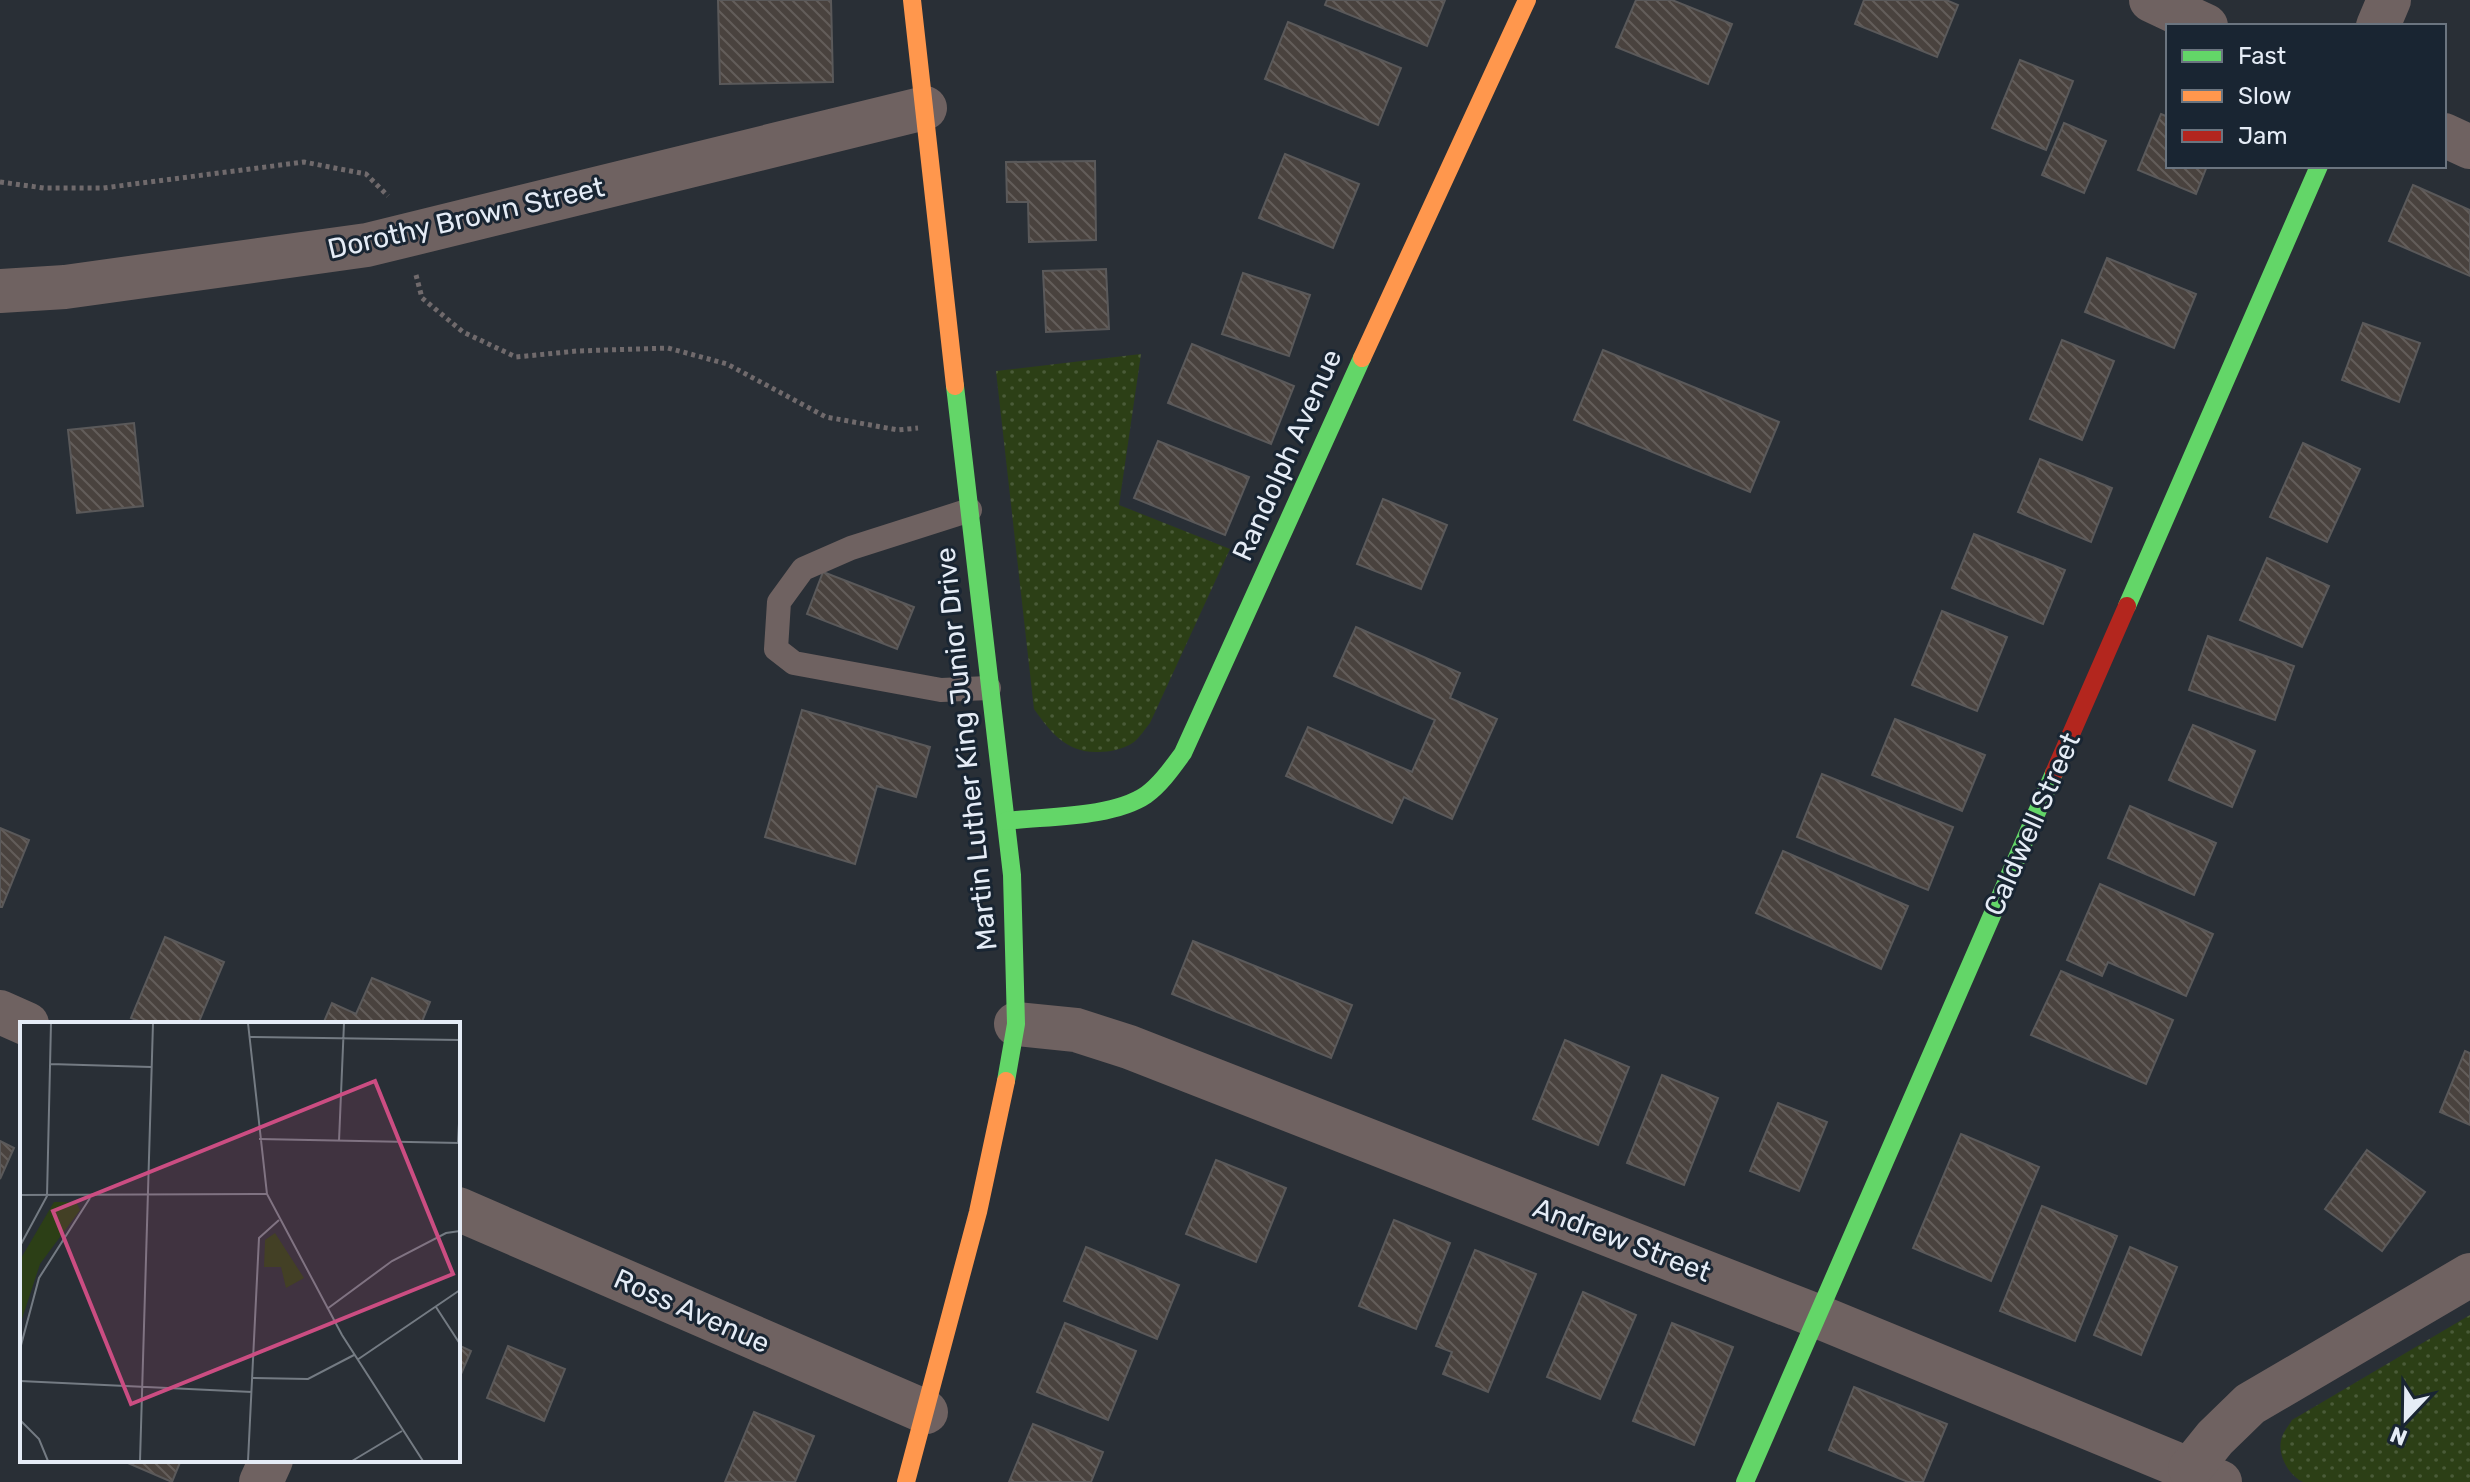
<svg xmlns="http://www.w3.org/2000/svg" width="2470" height="1482" viewBox="0 0 2470 1482" font-family="Rubik,sans-serif">
  <style>
    .park { fill: url(#park-dots) }
    .building { fill: url(#building-back-hatch); stroke: #5a595a; stroke-width: 2 }
    .lines { fill: none; stroke-linecap: round; stroke-linejoin: round }
    .path { stroke: #706a6c; stroke-width: 5; stroke-dasharray: 4 4; stroke-linecap: butt }
    .lane { stroke: #6f6261; stroke-width: 24 }
    .street { stroke: #6f6261; stroke-width: 44 }
    .fast { stroke: #63d668; stroke-width: 18 }
    .slow { stroke: #ff974d; stroke-width: 18 }
    .jam { stroke: #b3261e; stroke-width: 18 }
    .labels { text-anchor: middle; dominant-baseline: central; stroke-width: 6; stroke-linejoin: round; paint-order: stroke }
    .street-label { font-size: 28px; fill: #e5ecf6; stroke: #192532 }
    .inset-road { fill: none; stroke: #747b83; stroke-width: 2 }
    .view { fill: #cb4d82; fill-opacity: 0.15; stroke: #cb4d82; stroke-width: 4 }
    .inset-edge { fill: none; stroke: #e5ecf6; stroke-width: 4 }
  </style>
  <defs>
    <pattern id="park-dots" width="8" height="8" patternUnits="userSpaceOnUse" patternTransform="scale(2)"><rect width="8" height="8" fill="#2c3f16"/><path d="M2 2h.1M6 6h.1" fill="none" stroke="#4a5b38" stroke-width="1.8" stroke-linecap="round"/></pattern>
    <pattern id="building-back-hatch" width="6" height="6" patternUnits="userSpaceOnUse" patternTransform="scale(2)"><rect width="6" height="6" fill="#49423e"/><path d="M-1 5l2 2M0 0l6 6M5-1l2 2" fill="none" stroke="#635d5a"/></pattern>
  </defs>
  <rect width="100%" height="100%" fill="#292f36"/>
  <g class="park">
    <path d="M1141 354 1119 505 1230 549 1150 723C1145 729 1140 737 1134 742 1124 749 1110 752 1098 752 1067 753 1051 733 1034 709L996 371Z"/>
    <path d="M2470 1315V1482H2303C2288 1475 2276 1453 2282 1437 2284 1431 2289 1425 2292 1420Z"/>
  </g>
  <g class="building">
    <polygon points="718,0 831,0 833,82 720,84"/>
    <polygon points="1327,0 1445,0 1427,46 1325,5"/>
    <polygon points="1636,0 1672,0 1732,24 1708,84 1616,47"/>
    <polygon points="1864,0 1946,0 1958,5 1937,57 1855,24"/>
    <polygon points="1288,22 1401,68 1378,125 1265,79"/>
    <polygon points="2020,60 2073,81 2046,150 1992,128"/>
    <polygon points="2161,114 2168,117 2168,166 2207,166 2196,194 2138,170"/>
    <polygon points="2064,123 2106,141 2084,193 2042,175"/>
    <polygon points="1285,154 1359,184 1333,248 1259,218"/>
    <polygon points="1095,161 1096,240 1029,242 1028,202 1007,202 1006,162"/>
    <polygon points="2413,185 2470,210 2470,276 2389,241"/>
    <polygon points="2107,258 2196,294 2174,348 2085,312"/>
    <polygon points="1106,269 1109,329 1046,332 1043,271"/>
    <polygon points="1243,273 1310,295 1289,356 1222,334"/>
    <polygon points="2363,323 2420,343 2399,402 2342,380"/>
    <polygon points="2062,340 2114,361 2082,440 2030,419"/>
    <polygon points="1192,344 1294,386 1271,444 1168,403"/>
    <polygon points="1603,350 1779,422 1750,492 1574,420"/>
    <polygon points="134,423 143,506 77,513 68,430"/>
    <polygon points="1158,441 1249,477 1225,535 1134,498"/>
    <polygon points="2303,443 2360,469 2327,542 2270,517"/>
    <polygon points="2040,459 2112,488 2091,542 2018,512"/>
    <polygon points="1383,499 1447,525 1421,589 1357,564"/>
    <polygon points="1974,534 2065,570 2043,624 1952,588"/>
    <polygon points="2267,558 2329,586 2302,647 2240,620"/>
    <polygon points="823,572 914,607 897,649 807,614"/>
    <polygon points="1942,611 2007,637 1977,711 1912,685"/>
    <polygon points="1356,627 1460,673 1450,698 1497,719 1452,819 1404,797 1392,823 1286,776 1308,727 1412,772 1435,720 1334,676"/>
    <polygon points="2208,636 2294,666 2275,720 2189,690"/>
    <polygon points="802,710 930,747 916,797 877,786 855,864 765,837"/>
    <polygon points="1895,719 1985,755 1962,811 1872,775"/>
    <polygon points="2193,725 2255,751 2232,807 2169,780"/>
    <polygon points="1822,774 1953,827 1928,890 1797,837"/>
    <polygon points="2130,806 2216,843 2194,895 2108,858"/>
    <polygon points="0,828 29,840 2,907 0,907"/>
    <polygon points="1783,851 1908,906 1881,969 1756,913"/>
    <polygon points="2100,884 2213,934 2186,996 2108,962 2102,976 2067,960"/>
    <polygon points="165,937 224,962 198,1024 146,1024 131,1018"/>
    <polygon points="1193,941 1352,1005 1331,1058 1172,994"/>
    <polygon points="2061,971 2173,1020 2146,1084 2031,1035"/>
    <polygon points="372,978 430,1002 421,1024 323,1024 332,1003 356,1014"/>
    <polygon points="1565,1040 1629,1067 1598,1145 1533,1119"/>
    <polygon points="2465,1051 2470,1053 2470,1125 2440,1112"/>
    <polygon points="1662,1075 1718,1098 1684,1185 1627,1163"/>
    <polygon points="1778,1103 1827,1122 1799,1191 1750,1171"/>
    <polygon points="1961,1134 2039,1167 1991,1281 1913,1248"/>
    <polygon points="0,1141 14,1148 0,1179"/>
    <polygon points="2367,1150 2425,1192 2382,1251 2325,1209"/>
    <polygon points="1216,1160 1286,1188 1256,1262 1186,1234"/>
    <polygon points="2042,1206 2117,1236 2075,1341 2000,1311"/>
    <polygon points="1394,1220 1450,1243 1416,1329 1359,1306"/>
    <polygon points="1086,1247 1179,1285 1157,1339 1064,1301"/>
    <polygon points="2130,1247 2177,1267 2141,1355 2094,1335"/>
    <polygon points="1475,1250 1536,1274 1488,1392 1443,1374 1452,1352 1436,1346"/>
    <polygon points="1583,1292 1636,1315 1600,1399 1547,1377"/>
    <polygon points="1065,1323 1136,1351 1108,1420 1037,1392"/>
    <polygon points="1672,1323 1733,1347 1694,1445 1633,1421"/>
    <polygon points="458,1345 471,1351 458,1381"/>
    <polygon points="508,1346 565,1369 544,1421 487,1398"/>
    <polygon points="1854,1387 1947,1424 1923,1482 1908,1482 1829,1450"/>
    <polygon points="754,1412 814,1436 795,1482 725,1482"/>
    <polygon points="1033,1424 1103,1452 1091,1482 1009,1482"/>
    <polygon points="121,1460 181,1460 172,1482"/>
  </g>
  <g class="lines">
    <g class="path">
      <polyline points="0,182 44,188 103,188 304,162 366,174 388,196"/>
      <polyline points="416,275 422,298 463,332 516,357 577,351 668,348 727,364 826,417 898,430 918,428"/>
    </g>
    <polyline class="lane" points="970,510 851,548 803,569 779,602 776,649 794,663 941,690 989,688"/>
    <g class="street">
      <polyline points="2151,0 2206,26"/>
      <polyline points="2378,26 2389,0"/>
      <polyline points="2444,135 2470,147"/>
      <polyline points="0,291 65,287 367,245 925,108"/>
      <polyline points="0,1012 27,1024"/>
      <polyline points="1016,1024 1076,1030 1129,1047 1817,1316 2220,1482"/>
      <polyline points="458,1209 926,1412"/>
      <polyline points="2190,1469 2215,1438 2250,1404 2470,1275"/>
      <polyline points="261,1482 271,1460"/>
    </g>
    <g class="fast">
      <polyline points="955,386 1012,875 1016,1024 1006,1081"/>
      <polyline points="2127,606 2319,166"/>
      <path d="M1006 821C1046 816 1112 818 1146 795 1161 784 1172 768 1183 753L1362 358"/>
      <polyline points="1745,1482 2054,773"/>
    </g>
    <g class="slow">
      <polyline points="912,0 955,386"/>
      <polyline points="1362,358 1527,0"/>
      <polyline points="906,1482 978,1212 1006,1081"/>
    </g>
    <polyline class="jam" points="2054,773 2127,606"/>
  </g>
  <g class="labels">
    <g class="street-label">
      <text transform="translate(466 218) rotate(-13)">Dorothy Brown Street</text>
      <text transform="translate(1287 455) rotate(-66)">Randolph Avenue</text>
      <text transform="translate(966 749) rotate(-96)">Martin Luther King Junior Drive</text>
      <text transform="translate(2032 824) rotate(-66)">Caldwell Street</text>
      <text transform="translate(1622 1240) rotate(21)">Andrew Street</text>
      <text transform="translate(692 1311) rotate(24)">Ross Avenue</text>
    </g>
  </g>
  <g transform="translate(20 1022)">
    <rect width="440" height="440" fill="#292f36"/>
    <path d="M34 180H56L60 188 20 242 0 303V238ZM255 211 284 256 266 266 261 245H244L245 218Z" fill="#2c3f16"/>
    <path class="inset-road" d="M228 1 247 172 322 313 403 439M229 15 440 18M30 42 131 45M239 117 440 121M319 119 324 1M438 121 440 82M0 173 247 172M0 224 27 174 31 1M416 285 440 322M307 287 372 239 426 211 440 209M0 327 19 256 70 176M337 338 440 268M233 356 288 357 334 333M0 359 232 370M0 398 19 417 28 439M120 439 133 1M228 439 239 216 259 198M332 439 382 409"/>
    <path class="view" d="M355 59 433 252 111 382 33 189Z"/>
    <rect width="440" height="440" class="inset-edge"/>
  </g>
  <rect x="2166" y="24" width="280" height="144" fill="#192532" stroke="#6b7580" stroke-width="2"/>
  <rect x="2182" y="50" width="40" height="12" fill="#63d668" stroke="#6b7580" stroke-width="2"/>
  <text x="2238" y="64" font-size="24" fill="#e5ecf6">Fast</text>
  <rect x="2182" y="90" width="40" height="12" fill="#ff974d" stroke="#6b7580" stroke-width="2"/>
  <text x="2238" y="104" font-size="24" fill="#e5ecf6">Slow</text>
  <rect x="2182" y="130" width="40" height="12" fill="#b3261e" stroke="#6b7580" stroke-width="2"/>
  <text x="2238" y="144" font-size="24" fill="#e5ecf6">Jam</text>
  <g transform="translate(2406 1418) rotate(202)" stroke="#192532" stroke-width="6" paint-order="stroke">
  <path d="M0-6L14 30L0 20L-14 30Z" fill="#e5ecf6"/>
  <text y="-12" font-size="22" font-weight="bold" text-anchor="middle" fill="#e5ecf6">N</text>
  </g>
</svg>
